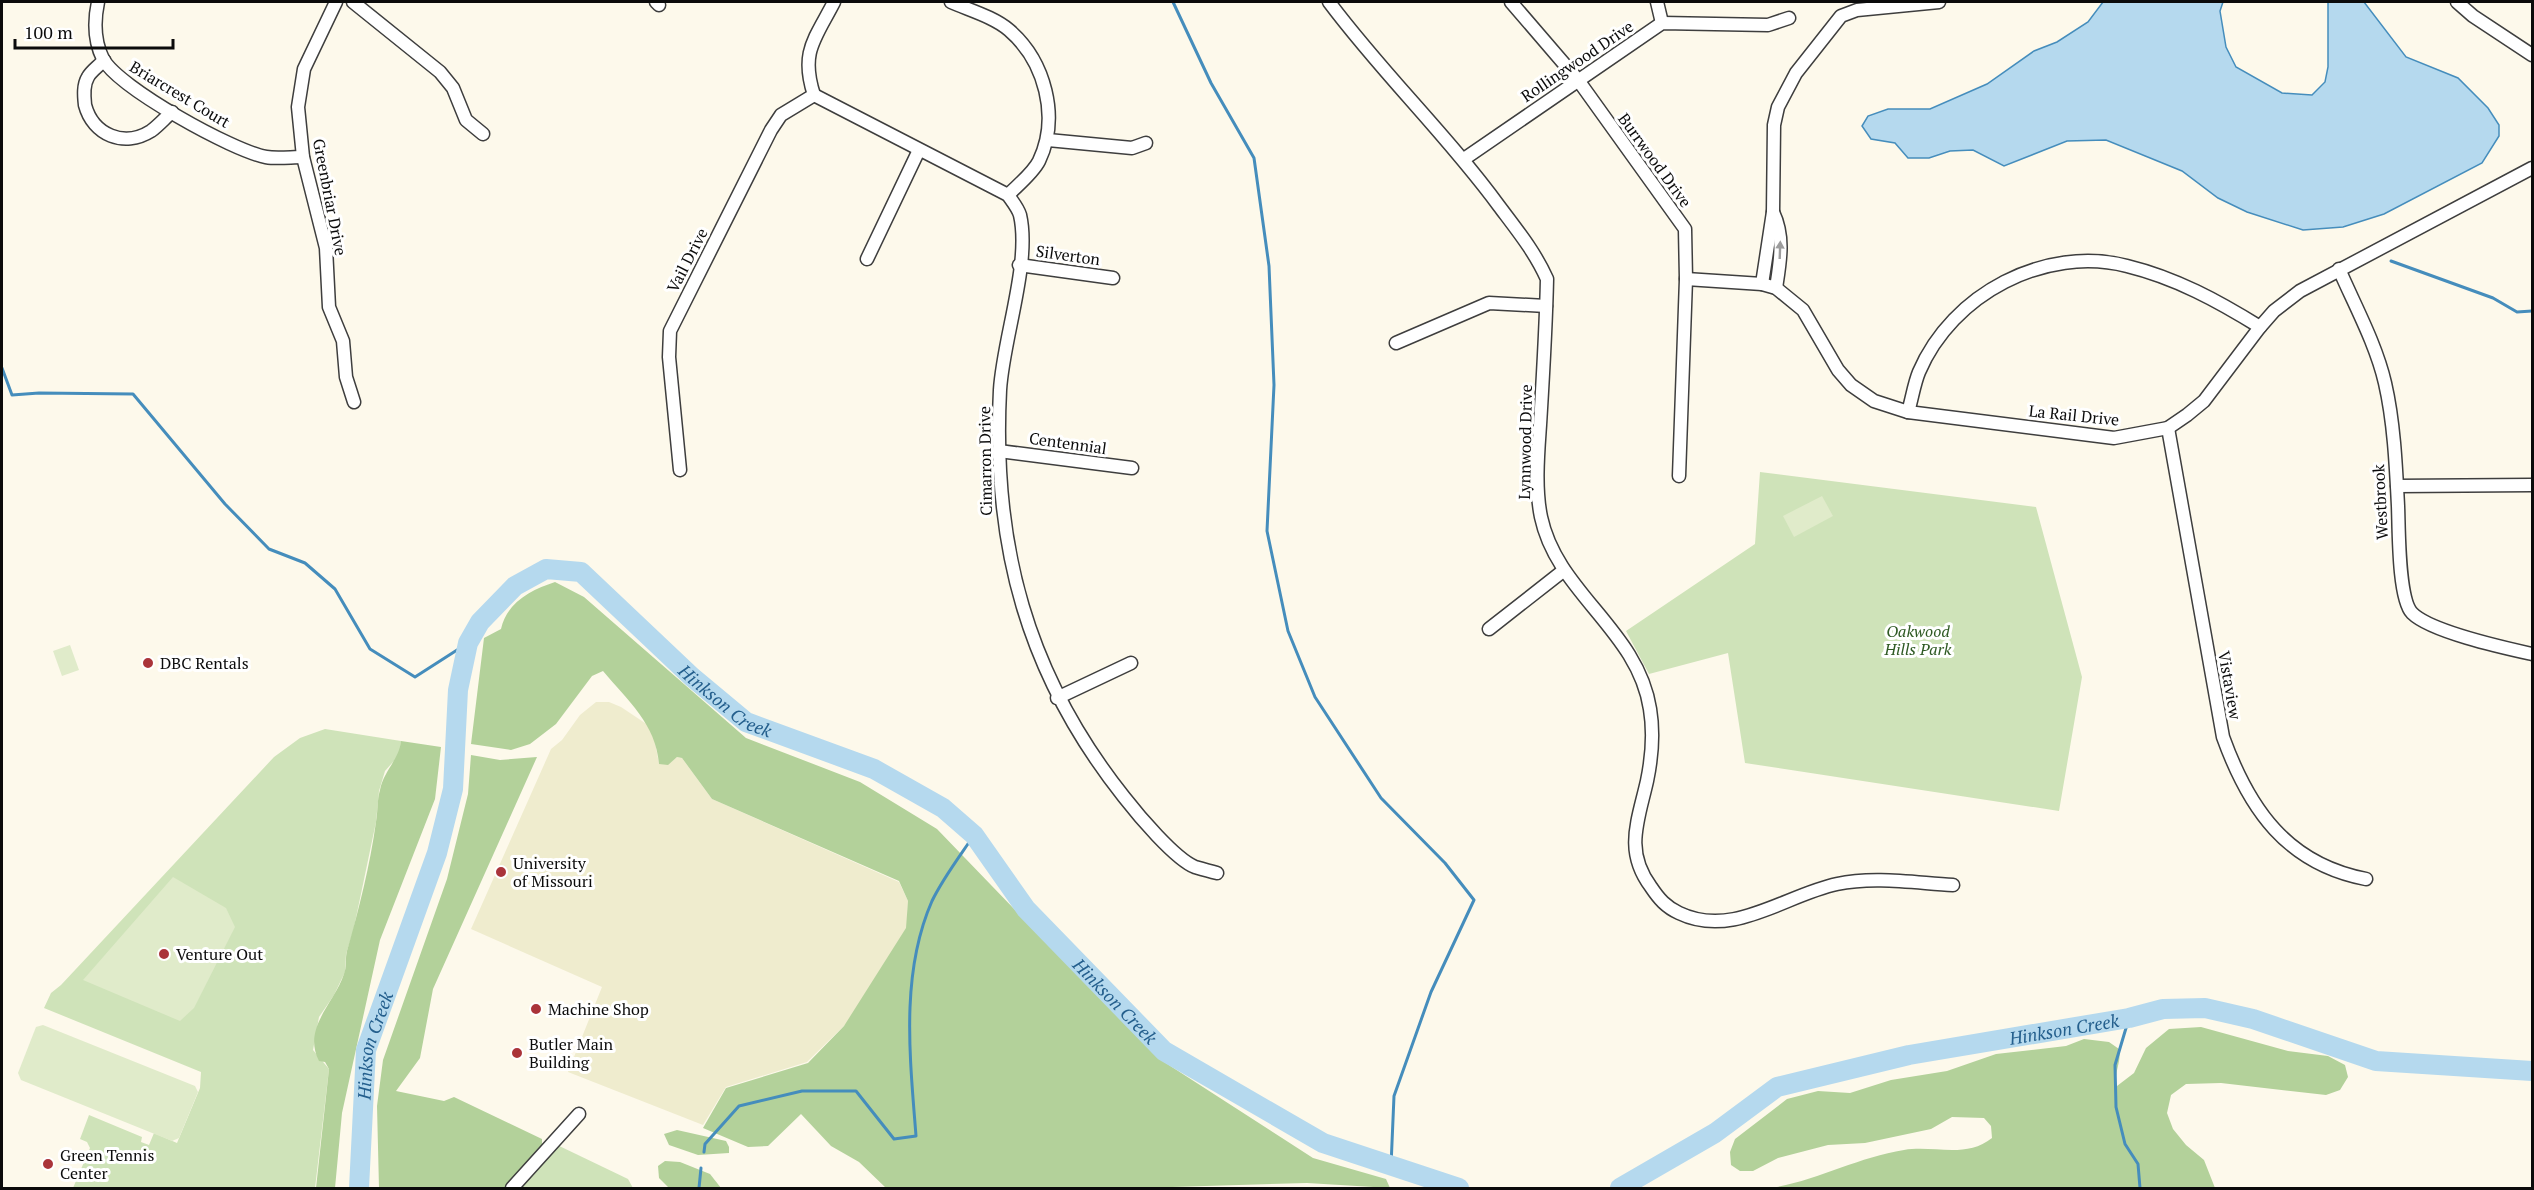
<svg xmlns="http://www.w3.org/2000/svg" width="2534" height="1190" viewBox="0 0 2534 1190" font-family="'PT Serif',serif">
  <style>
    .farmland { fill: #efecce }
    .green { fill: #cfe3b9 }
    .forest { fill: #b3d19a }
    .pitch { fill: #e0ebca }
    .water { fill: #b5d9ee; stroke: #458dbc; stroke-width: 1.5 }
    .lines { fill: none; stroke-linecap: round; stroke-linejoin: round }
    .stream { stroke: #458dbc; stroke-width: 3 }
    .river { stroke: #b5d9ee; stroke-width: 20 }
    .street-casing { stroke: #3e3e3e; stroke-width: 15 }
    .street { stroke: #fff; stroke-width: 12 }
    .oneway { fill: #9d9d9d }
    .poi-dot { fill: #aa343a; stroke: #fff; stroke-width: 2 }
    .labels { text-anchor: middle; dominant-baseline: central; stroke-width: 6; stroke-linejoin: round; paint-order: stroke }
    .street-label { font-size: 16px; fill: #0b0b0b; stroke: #fff }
    .park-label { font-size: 16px; font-style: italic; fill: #2f5a24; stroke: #fff }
    .poi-label { font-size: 16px; fill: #0b0b0b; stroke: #fff; text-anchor: start }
    .water-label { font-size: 18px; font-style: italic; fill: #245f8d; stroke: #fff }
  </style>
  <rect width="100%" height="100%" fill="#fdf9eb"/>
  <polygon class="farmland" points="596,702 609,702 621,707 648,725 654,736 659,764 671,762 677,757 682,758 712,799 899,882 908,901 907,928 851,1019 807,1062 726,1087 703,1125 568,1072 602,987 471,929 551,749 562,740 580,715"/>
  <g class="green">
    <polygon points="1760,472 2036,507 2082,677 2059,811 1745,763 1728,653 1649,674 1626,631 1755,544"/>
    <polygon points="325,729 401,741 400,754 385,771 379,791 376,822 353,932 346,954 345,972 334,995 319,1017 313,1050 329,1069 315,1188 73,1188 90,1148 87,1142 80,1139 89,1115 142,1137 141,1142 149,1145 154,1133 177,1143 200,1088 201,1072 44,1008 51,993 61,985 274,757 300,738"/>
    <polygon points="551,1142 628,1179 633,1188 467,1188 484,1153"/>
  </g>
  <g class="forest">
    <path d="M555 582 584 597 746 738 860 782 937 829 1158 1058 1313 1158 1386 1179 1390 1188 1307 1183 1139 1188H886L859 1162 831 1146 801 1114 768 1146 748 1147 703 1128 726 1088 808 1063 844 1026 906 928 908 901 899 881 712 799 682 758 677 757 668 765 659 764C656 724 628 701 603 671L592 676 556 724 530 744 511 750 471 744 484 638 501 629C507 602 531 590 555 582Z"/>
    <path d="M401 741 441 747 435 799 380 940 342 1113 335 1188H316L329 1069 325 1062 319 1061C302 1028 334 1004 344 974 347 967 345 958 347 951 359 909 370 865 376 822 378 811 377 800 380 790 384 770 399 760 401 741Z"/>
    <polygon points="471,755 500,760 537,757 433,989 420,1058 396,1091 444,1101 454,1097 542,1139 542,1151 509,1188 379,1188 377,1106 383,1060 447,879 468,794"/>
    <path d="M2201 1027 2288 1051 2328 1056 2345 1065 2348 1077 2340 1090 2326 1095 2221 1083 2186 1084 2171 1095 2167 1113 2173 1129 2186 1145 2204 1160 2215 1188H1771C1816 1181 1858 1157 1904 1150 1934 1145 1966 1159 1992 1138L1991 1126 1984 1118 1952 1117 1931 1129 1865 1143 1828 1145 1778 1158 1753 1171H1740L1731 1165 1730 1152 1735 1139 1787 1099 1818 1091 1850 1093 1891 1080 1947 1071 1996 1054 2066 1046 2084 1039 2109 1042 2119 1049C2122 1062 2113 1073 2117 1086L2134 1073 2146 1048 2169 1029Z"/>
    <polygon points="677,1130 726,1141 729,1147 729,1153 698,1155 669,1145 664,1134"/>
    <polygon points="665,1161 680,1162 710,1174 721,1188 669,1188 659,1178 658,1166"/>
  </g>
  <g class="pitch">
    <polygon points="1822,496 1833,516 1794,537 1783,516"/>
    <polygon points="70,645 79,670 62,676 53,651"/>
    <polygon points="173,877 226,908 235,927 194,1008 180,1021 83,980"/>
    <polygon points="43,1025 195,1086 198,1092 179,1138 172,1141 21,1080 18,1073 36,1027"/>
  </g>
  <polygon class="water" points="2103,2 2223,2 2220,11 2226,47 2236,67 2282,93 2312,95 2325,82 2328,67 2328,2 2364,2 2406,57 2458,78 2488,108 2499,125 2499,136 2482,163 2384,214 2343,227 2303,230 2247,212 2218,198 2182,171 2106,140 2067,141 2004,166 1973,150 1950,151 1929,158 1908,158 1895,143 1871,139 1862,126 1868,116 1888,109 1930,109 1987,84 2034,51 2057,42 2088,22"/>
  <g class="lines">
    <g class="stream">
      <polyline points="1173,2 1211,83 1254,158 1269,266 1274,385 1267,531 1288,631 1315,697 1381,798 1445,863 1474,900 1431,992 1394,1096 1391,1166"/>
      <polyline points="2391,261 2493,298 2517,312 2532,311"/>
      <polyline points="2,368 12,395 39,393 133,394 225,504 269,549 305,563 335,589 370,649 415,677 468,643"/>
      <polyline points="2129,1018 2115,1065 2116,1107 2125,1144 2138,1164 2140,1188"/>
      <path d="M704 1152 705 1144 739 1106 802 1091H856L894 1139 916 1136C910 1058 900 974 932 901 943 878 960 856 974 835"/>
      <polyline points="699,1188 701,1168"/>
    </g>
    <g class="river">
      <path id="s1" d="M359 1188 366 1050 437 853 453 789 458 690 468 643 480 622 515 586 546 569 581 572 692 677 746 722 874 769 943 808 974 835 1026 909 1164 1051 1323 1143 1459 1188"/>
      <path id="s2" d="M1620 1188 1715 1133 1777 1087 1909 1055 2129 1018 2163 1009 2205 1008 2253 1019 2376 1061 2532 1071"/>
    </g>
    <defs>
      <g id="street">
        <path d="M98 2C94 21 94 41 103 59 119 88 233 151 266 157 277 159 291 157 303 157"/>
        <polyline points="336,2 304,69 298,107 303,157 326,248 329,307 343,341 346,377 354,402"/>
        <polyline points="353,2 440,72 453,88 466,120 483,134"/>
        <polyline points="656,2 659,5"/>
        <path d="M951 2C969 10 994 17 1009 30 1045 61 1060 117 1039 161 1033 173 1018 185 1008 195"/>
        <path d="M1329 2C1382 73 1447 135 1499 206 1517 230 1535 252 1547 279 1546 328 1543 376 1540 425 1538 454 1535 488 1541 517 1557 593 1638 630 1650 709 1654 733 1652 757 1647 781 1638 821 1624 851 1651 887 1659 899 1666 907 1679 913 1733 939 1785 895 1837 884 1874 876 1916 883 1953 885"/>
        <polyline points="1511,2 1578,80 1685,229 1686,279 1679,476"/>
        <polyline points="1657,2 1662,23"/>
        <polyline points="2457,2 2473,16 2532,55"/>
        <path d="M104 60C99 66 91 71 88 77 83 85 84 96 85 105 93 135 124 148 151 131 158 126 165 118 172 112"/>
        <path d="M814 95 1008 195C1012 201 1018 208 1020 215 1031 263 1003 339 1000 390 992 545 1027 675 1124 797 1138 815 1175 859 1195 867 1202 869 1209 871 1217 873"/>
        <path d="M814 95C800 52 815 39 834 2"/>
        <polyline points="1048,140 1132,148 1146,143"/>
        <polyline points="1464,159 1662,23 1768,25 1789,18"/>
        <path d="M1773 212C1785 237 1780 262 1776 288"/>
        <polyline points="867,259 919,150"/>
        <polyline points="1019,265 1113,278"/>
        <path d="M2339 269C2355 306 2376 344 2385 383 2394 422 2396 466 2398 506 2399 528 2398 598 2412 613 2431 632 2505 648 2532 654"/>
        <polyline points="1686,279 1762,284 1776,288 1803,310 1838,370 1851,385 1874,401 1908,412 2114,438 2168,428 2187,415 2204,401 2260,327 2274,311 2300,291 2532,168"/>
        <polyline points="1762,284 1773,212 1774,125 1778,107 1796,73 1841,16 1857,10 1939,2"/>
        <polyline points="1396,343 1489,303 1546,306"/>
        <path d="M1908 412C1912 399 1914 384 1919 372 1952 294 2045 245 2127 266 2176 278 2218 301 2260 327"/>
        <path d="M2168 428 2223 737C2249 809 2287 864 2366 879"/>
        <polyline points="999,451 1132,468"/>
        <polyline points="680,470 669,357 670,331 771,130 781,115 814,95"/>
        <polyline points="2397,486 2532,485"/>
        <polyline points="1489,629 1563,571"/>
        <polyline points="1057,698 1131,663"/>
        <polyline points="512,1188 579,1114"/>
      </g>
    </defs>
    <use href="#street" class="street-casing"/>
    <use href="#street" class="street"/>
  </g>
  <defs><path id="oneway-solid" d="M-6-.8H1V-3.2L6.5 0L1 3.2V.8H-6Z" transform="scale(1.5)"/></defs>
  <use class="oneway" href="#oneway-solid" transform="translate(1780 250) rotate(-88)"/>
  <g class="poi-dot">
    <circle cx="148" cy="663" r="6"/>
    <circle cx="501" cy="872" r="6"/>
    <circle cx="164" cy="954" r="6"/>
    <circle cx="536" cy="1009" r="6"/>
    <circle cx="517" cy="1053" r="6"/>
    <circle cx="48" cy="1164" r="6"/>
  </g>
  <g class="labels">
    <g class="street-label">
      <text transform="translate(1577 61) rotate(-34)">Rollingwood Drive</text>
      <text transform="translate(180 94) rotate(31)">Briarcrest Court</text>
      <text transform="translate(1655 160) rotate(54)">Burrwood Drive</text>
      <text transform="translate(330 197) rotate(79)">Greenbriar Drive</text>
      <text transform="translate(1068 255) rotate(8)">Silverton</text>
      <text transform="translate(687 260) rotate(-63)">Vail Drive</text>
      <text transform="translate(2074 415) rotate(6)">La Rail Drive</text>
      <text transform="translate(1525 442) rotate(-89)">Lynnwood Drive</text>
      <text transform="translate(1068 443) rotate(8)">Centennial</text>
      <text transform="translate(985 461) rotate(-91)">Cimarron Drive</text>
      <text transform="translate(2380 502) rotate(-93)">Westbrook</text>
      <text transform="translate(2230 685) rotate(80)">Vistaview</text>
    </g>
    <g class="park-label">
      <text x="1918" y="631">Oakwood<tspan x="1918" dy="18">Hills Park</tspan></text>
    </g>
    <g class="poi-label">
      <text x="160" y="663">DBC Rentals</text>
      <text x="513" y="863">University<tspan x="513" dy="18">of Missouri</tspan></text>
      <text x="176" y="954">Venture Out</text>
      <text x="548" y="1009">Machine Shop</text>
      <text x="529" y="1044">Butler Main<tspan x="529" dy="18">Building</tspan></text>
      <text x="60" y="1155">Green Tennis<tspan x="60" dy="18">Center</tspan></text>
    </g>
    <g class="water-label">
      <text stroke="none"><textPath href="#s1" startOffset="900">Hinkson Creek</textPath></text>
      <text stroke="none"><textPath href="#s1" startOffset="1404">Hinkson Creek</textPath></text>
      <text stroke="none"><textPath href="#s2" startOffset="480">Hinkson Creek</textPath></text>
      <text stroke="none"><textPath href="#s1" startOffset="144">Hinkson Creek</textPath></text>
    </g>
  </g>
  <rect width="2534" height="1190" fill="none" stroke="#0b0b0b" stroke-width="6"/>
  <path d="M15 39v9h158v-9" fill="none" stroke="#0b0b0b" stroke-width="3"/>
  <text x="24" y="39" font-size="18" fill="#0b0b0b" stroke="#ffffff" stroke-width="4.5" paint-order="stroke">100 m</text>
</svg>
